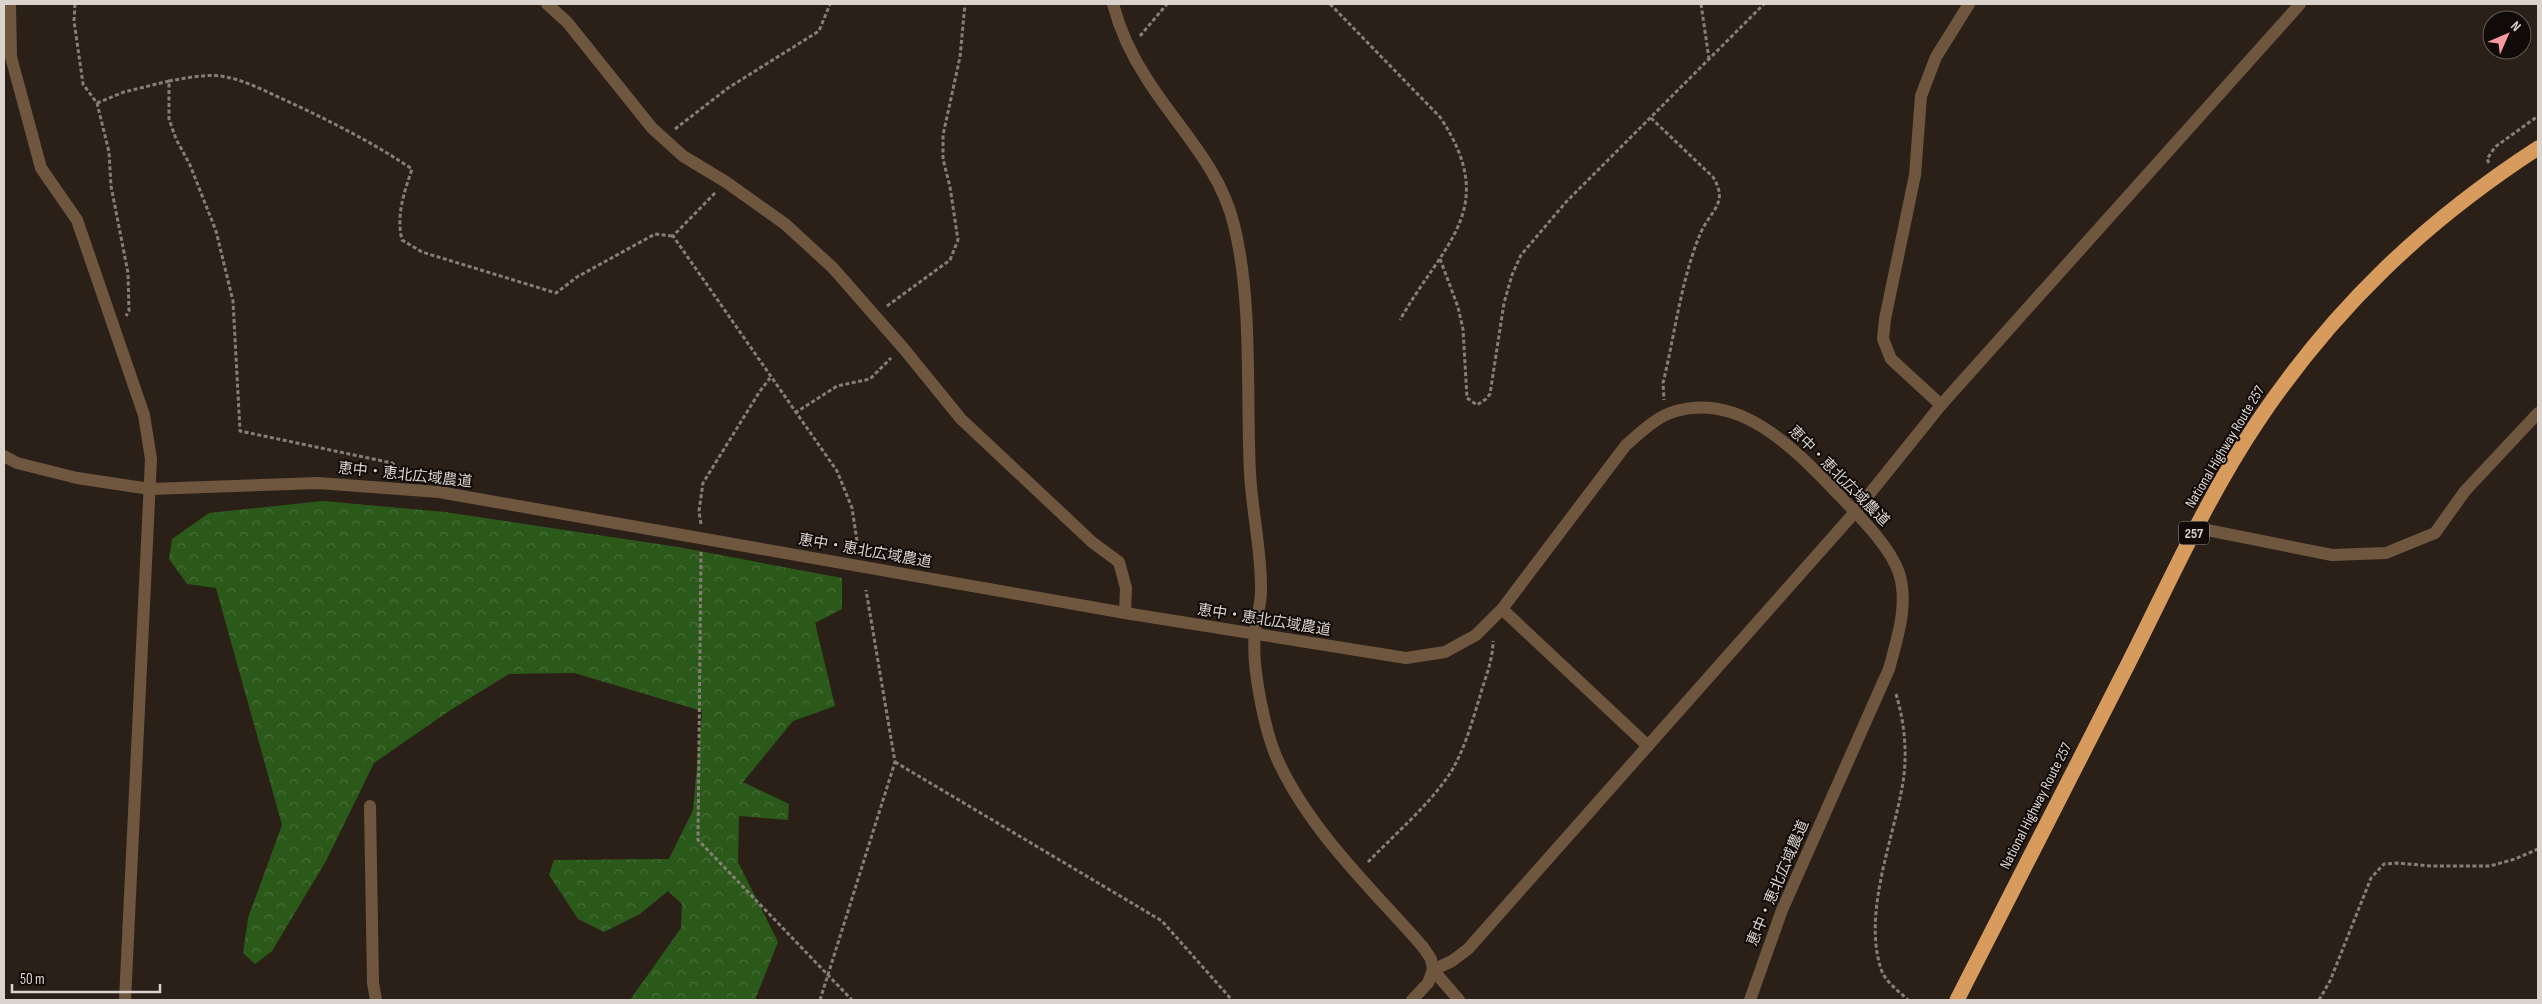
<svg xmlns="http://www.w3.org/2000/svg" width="2542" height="1004" viewBox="0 0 2542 1004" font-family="'Sofia Sans Condensed','Noto Sans JP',sans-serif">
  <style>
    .forest { fill: url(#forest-crowns) }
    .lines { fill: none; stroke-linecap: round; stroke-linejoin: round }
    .path { stroke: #867e77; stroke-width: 3; stroke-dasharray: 4 2.5; stroke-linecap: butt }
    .minor { stroke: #6e563f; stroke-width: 12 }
    .highway { stroke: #d89b5e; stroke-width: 15 }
    .labels { text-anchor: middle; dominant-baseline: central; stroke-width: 4; stroke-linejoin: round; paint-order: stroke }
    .shield { fill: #100b08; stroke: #9e9893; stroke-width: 1 }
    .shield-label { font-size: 14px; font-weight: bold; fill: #dbd4ce }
    .street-label { font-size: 15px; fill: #dbd4ce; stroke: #100b08 }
  </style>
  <defs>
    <pattern id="forest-crowns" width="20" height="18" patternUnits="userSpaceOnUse" patternTransform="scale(1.25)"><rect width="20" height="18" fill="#2a5919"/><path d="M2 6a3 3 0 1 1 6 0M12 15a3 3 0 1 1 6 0" fill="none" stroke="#487039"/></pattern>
  </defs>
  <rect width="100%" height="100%" fill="#2b2018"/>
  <polygon class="forest" points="323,501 445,512 678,547 842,578 842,609 815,623 835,706 793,721 743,782 789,804 788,820 739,816 738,862 778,942 755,1000 630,1000 681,928 682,904 668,891 640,914 604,932 578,919 549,875 554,860 669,859 693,810 702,711 574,673 509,674 449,711 374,763 326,861 272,951 255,964 243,953 248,918 282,825 216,588 187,584 169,559 172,539 209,513"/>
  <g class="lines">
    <g class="path">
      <polyline points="75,4 74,21 83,84 97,103 109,152 111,186 128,273 129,311 126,316"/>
      <path d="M1330 4 1440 117C1501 209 1443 243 1400 320"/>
      <polyline points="1701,4 1709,59"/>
      <polyline points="1140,36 1167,4"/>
      <path d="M169 81C187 78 207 73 226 77 247 81 267 92 287 101 330 121 372 142 412 169 404 193 396 215 402 240L422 252 556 293 577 277 655 234 673 236"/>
      <polyline points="97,103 124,92 169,81 169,119 176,139 190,165 216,231 233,301 240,431 392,463 404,473"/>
      <path d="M1651 118 1713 177C1729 203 1711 210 1701 232 1681 279 1675 334 1663 383L1664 400"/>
      <polyline points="675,129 728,88 819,31 830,4"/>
      <polyline points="2489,163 2487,159 2495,147 2538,116"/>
      <polyline points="715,193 673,236 837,471 852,508 857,541"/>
      <polyline points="1440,259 1458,307 1463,329 1467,398 1477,405 1486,399 1490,394 1504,303 1512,275 1521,255 1566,202 1764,4"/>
      <polyline points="887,306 950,260 958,240 950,187 943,159 943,135 960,57 965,4"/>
      <polyline points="795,413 837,386 870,379 891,358"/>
      <polyline points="701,524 699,511 703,483 760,391 770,378"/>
      <polyline points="701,552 698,840 852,1000"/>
      <path d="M1896 694C1905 724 1908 757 1902 788 1892 843 1863 914 1881 969 1885 982 1899 991 1908 1000"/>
      <polyline points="895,762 1162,921 1232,1000"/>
      <path d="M1368 862C1395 834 1427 807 1449 775 1464 752 1472 722 1480 696 1485 678 1493 660 1493 641"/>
      <polyline points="820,1000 895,762 866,590"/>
      <polyline points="2319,1000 2330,981 2371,878 2384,864 2397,863 2431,866 2490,866 2515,859 2538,849"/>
    </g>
    <g class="minor">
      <polyline points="10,4 11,57 41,168 77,220 144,415 151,459 125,1000"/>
      <polyline points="547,4 567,22 652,128 683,156 726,182 785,224 833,268 904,349 961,419 1092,542 1119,562 1126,588 1125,613"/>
      <path d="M1113 4C1120 31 1132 56 1147 79 1178 128 1220 167 1234 225 1253 302 1246 393 1250 473 1252 511 1261 549 1261 587 1262 602 1256 618 1255 633 1251 665 1265 735 1280 765 1313 834 1373 890 1423 947L1431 959 1433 970 1459 1000"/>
      <polyline points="1941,405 1891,359 1883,339 1885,319 1915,175 1921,96 1936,57 1969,4"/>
      <path d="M4 456 17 463 77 478 150 489 318 483 439 492 1125 613 1406 658 1445 652 1476 635 1502 609 1626 445C1641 432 1657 416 1676 411 1743 392 1797 452 1839 495 1858 515 1890 546 1899 573 1909 604 1897 639 1889 669L1782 910 1750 1000"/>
      <polyline points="2197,528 2332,555 2386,553 2435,533 2465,491 2538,413"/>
      <polyline points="1502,609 1648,746"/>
      <polyline points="370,806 373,983 376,1000"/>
      <polyline points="1412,1000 1428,983 1433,970 1452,961 1468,949 1855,512 1941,405 2300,4"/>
    </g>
    <path class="highway" d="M1957 1000C2013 891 2068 781 2124 672 2167 588 2205 500 2258 421 2334 308 2424 222 2538 148"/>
  </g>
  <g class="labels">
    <rect class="shield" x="2179" y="521.5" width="30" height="23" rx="4"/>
    <g class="shield-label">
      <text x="2194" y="533">257</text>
    </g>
    <g class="street-label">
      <text transform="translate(2225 447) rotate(-59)">National Highway Route 257</text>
      <text transform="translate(405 475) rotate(6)">恵中・恵北広域農道</text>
      <text transform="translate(1839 476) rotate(45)">恵中・恵北広域農道</text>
      <text transform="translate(865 551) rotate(10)">恵中・恵北広域農道</text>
      <text transform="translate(1264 620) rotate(9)">恵中・恵北広域農道</text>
      <text transform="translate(2036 806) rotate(-63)">National Highway Route 257</text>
      <text transform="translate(1778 883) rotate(-67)">恵中・恵北広域農道</text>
    </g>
  </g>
  <rect width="2542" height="1004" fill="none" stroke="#dbd4ce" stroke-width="10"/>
  <g transform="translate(2507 35) rotate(45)"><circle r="24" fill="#100b08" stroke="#615b57"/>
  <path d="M0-4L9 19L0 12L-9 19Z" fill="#f59b9e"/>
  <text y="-8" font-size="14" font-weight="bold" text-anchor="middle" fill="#dbd4ce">N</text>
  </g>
  <path d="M12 984v8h148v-8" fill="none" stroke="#dbd4ce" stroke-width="2.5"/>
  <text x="20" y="984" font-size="15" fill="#dbd4ce" stroke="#100b08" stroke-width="4" paint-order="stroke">50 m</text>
</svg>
